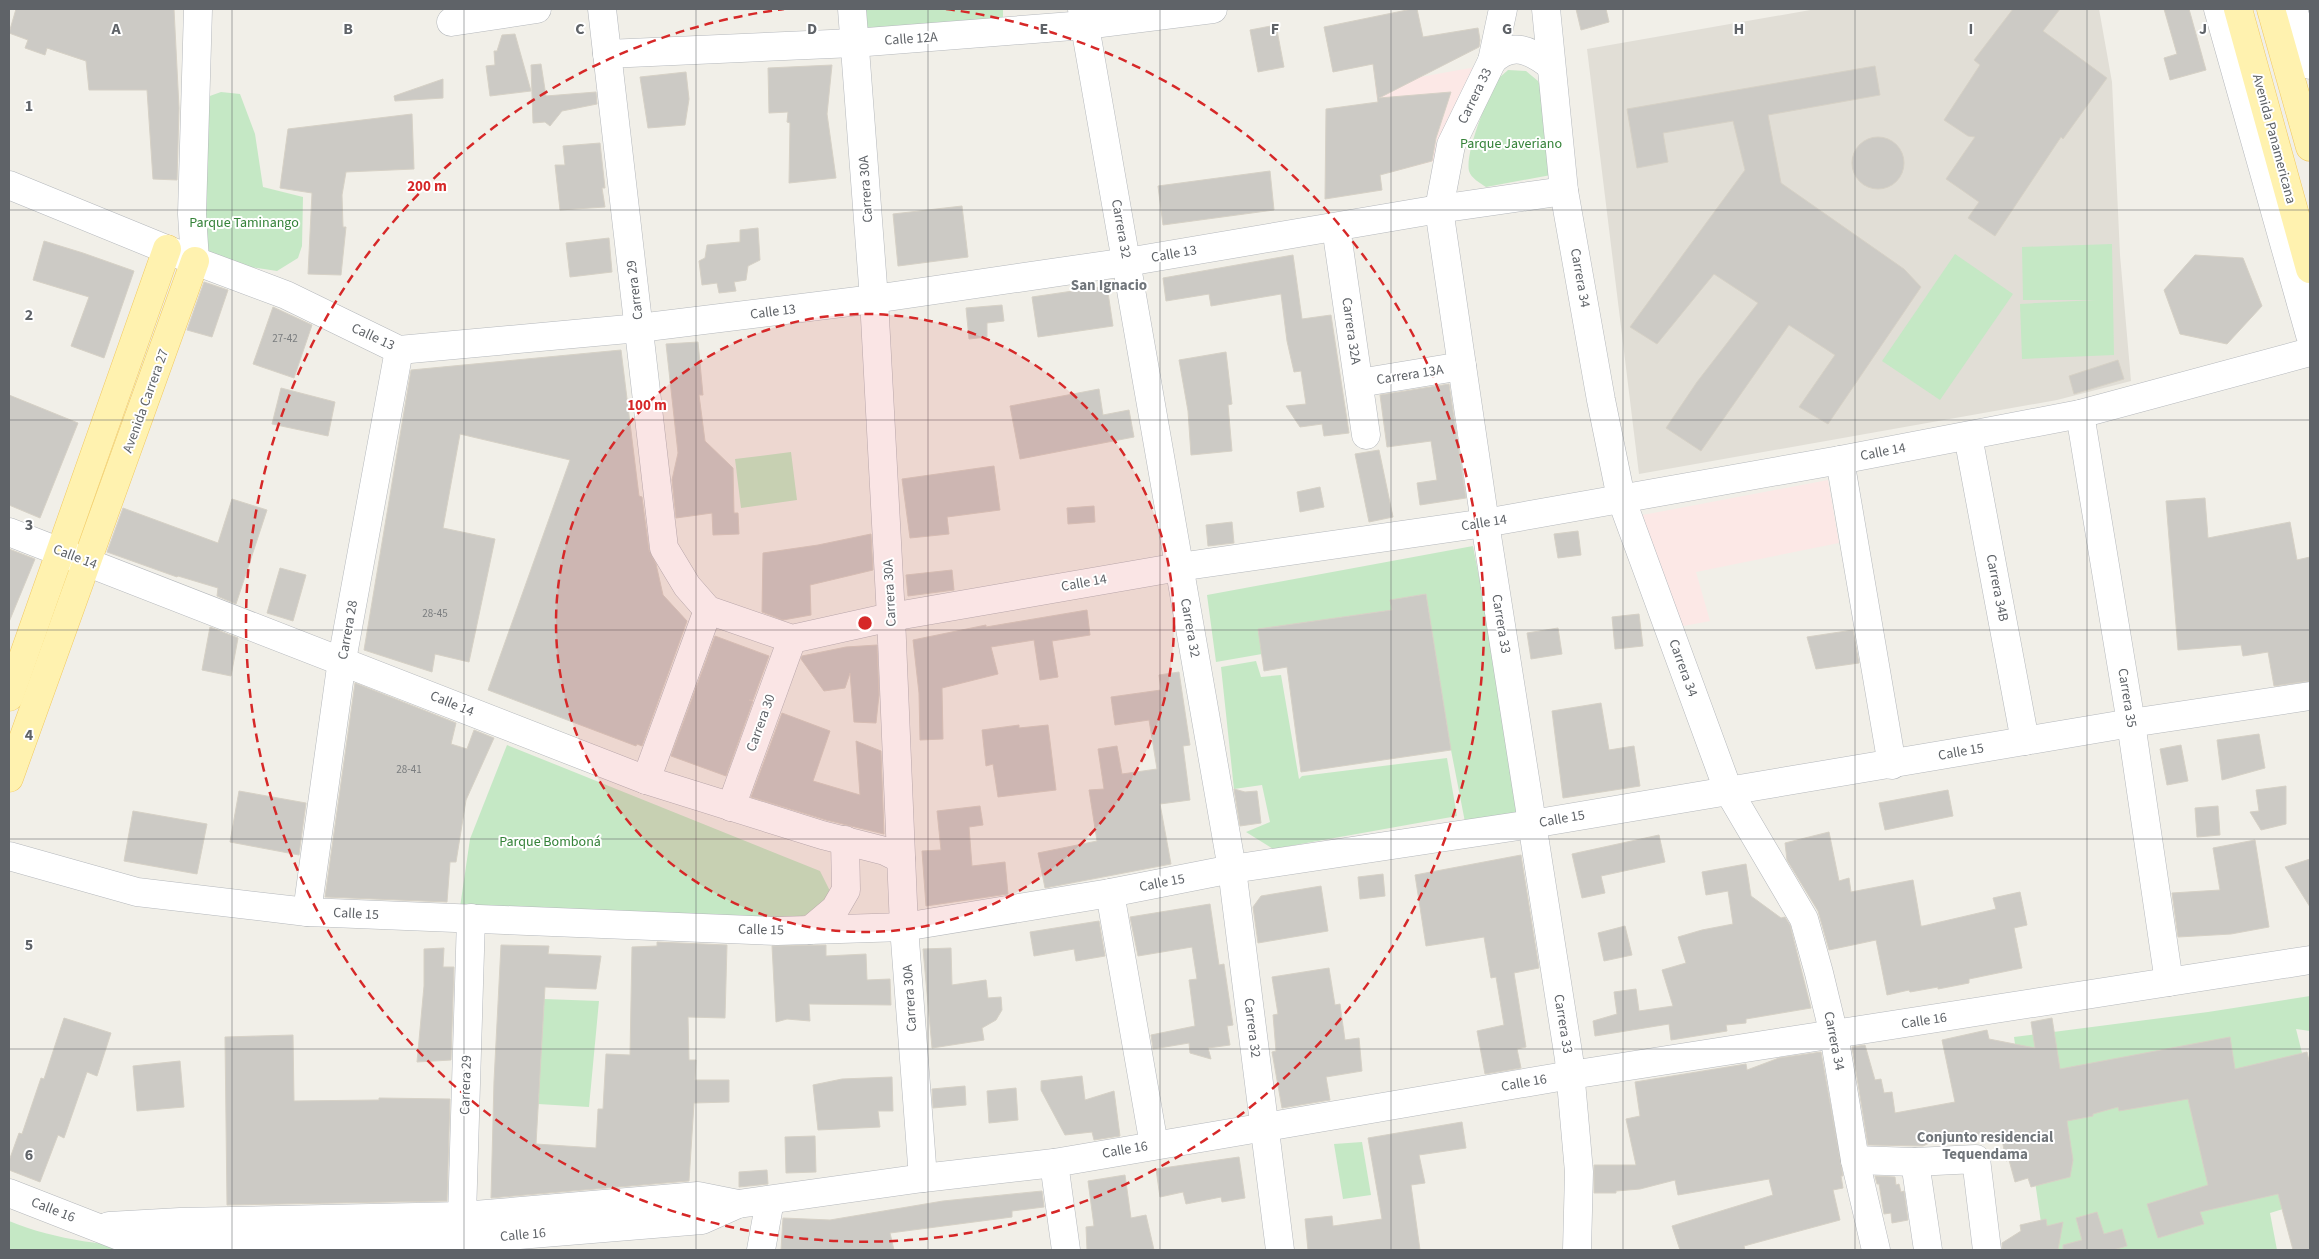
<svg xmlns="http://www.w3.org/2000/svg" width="2319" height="1259" viewBox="0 0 2319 1259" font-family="'Source Sans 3',sans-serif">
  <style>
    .education { fill: #e1ded6 }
    .medical { fill: #fce8e6 }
    .green { fill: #c5e8c5 }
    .building { fill: #cccac5; stroke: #d6d1c6 }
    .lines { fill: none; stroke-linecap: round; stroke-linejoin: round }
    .minor-casing { stroke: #b5b8bc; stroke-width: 29 }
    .major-casing { stroke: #f2c960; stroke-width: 29 }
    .minor { stroke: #fff; stroke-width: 28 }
    .major { stroke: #fff2af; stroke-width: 28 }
    .grid { fill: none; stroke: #5f6368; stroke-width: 1; stroke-opacity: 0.55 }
    .ring { fill: none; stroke: #d62828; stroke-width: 2.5; stroke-dasharray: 9 6 }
    .labels { text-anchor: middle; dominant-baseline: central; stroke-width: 4; stroke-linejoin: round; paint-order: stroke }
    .number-label { font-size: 11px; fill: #7a7d7f }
    .street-label { font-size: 14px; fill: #5f6368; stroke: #fff }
    .park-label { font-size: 14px; fill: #348238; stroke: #fff }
    .neighbourhood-label { font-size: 15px; font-weight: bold; fill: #70757a; stroke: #fff }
    .grid-label { font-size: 16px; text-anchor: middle; font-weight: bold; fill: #5f6368; stroke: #fff; stroke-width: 4; stroke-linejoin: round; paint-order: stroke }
    .centre { fill: #d62828; stroke: #fff; stroke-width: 2.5 }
    .ring-label { font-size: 15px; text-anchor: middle; font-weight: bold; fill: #d62828; stroke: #fff; stroke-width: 4; stroke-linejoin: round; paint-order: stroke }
  </style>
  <rect width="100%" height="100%" fill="#f1efe8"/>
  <polygon class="education" points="1816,9 2099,9 2112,82 2120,255 2131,381 2057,400 1639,474 1587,49"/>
  <g class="medical">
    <polygon points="1476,67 1450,138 1436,141 1439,160 1387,173 1375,85"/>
    <polygon points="1828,480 1839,543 1696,572 1710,621 1673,628 1632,517"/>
  </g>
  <g class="green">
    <polygon points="866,9 1003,9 1003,25 867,32"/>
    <path d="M1508 70 1526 71 1538 81 1544 97 1551 175 1486 187C1480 183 1471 178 1469 171 1465 153 1487 98 1497 81 1499 77 1504 74 1508 70Z"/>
    <polygon points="221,92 240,94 255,134 263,187 303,197 302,246 298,258 277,271 243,266 209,254 198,199 207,97"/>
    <polygon points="2112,244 2114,355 2022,359 2020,304 2095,300 2023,300 2022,247"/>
    <polygon points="1955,254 2013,294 1940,400 1882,361"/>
    <polygon points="791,452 797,500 741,508 735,459"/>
    <polygon points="1473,546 1524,813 1465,822 1451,750 1426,594 1391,600 1392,610 1259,629 1262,654 1216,662 1207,595"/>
    <polygon points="1256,661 1261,677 1281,675 1299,779 1302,776 1447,758 1457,816 1273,849 1246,832 1270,822 1262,785 1234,789 1221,667"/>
    <polygon points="507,745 820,871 830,891 821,909 792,920 459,914 470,839"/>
    <polygon points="2310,996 2310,1031 2296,1029 2310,1085 2310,1201 2270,1213 2277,1250 2045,1250 2014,1037 2208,1012"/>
    <polygon points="544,999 599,1001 589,1107 538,1104"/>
    <polygon points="1362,1142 1371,1195 1343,1199 1334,1144"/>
    <path d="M9 1221C57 1241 109 1245 161 1250H9Z"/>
  </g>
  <g class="building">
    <polygon points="16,9 174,9 179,108 177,180 153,179 147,90 89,90 86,61 47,48 45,55 25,48 28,40 9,33"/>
    <polygon points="1412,9 1417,9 1423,37 1478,28 1480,40 1479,47 1379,98 1451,92 1436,138 1432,161 1380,175 1382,190 1325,199 1326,109 1378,102 1373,64 1333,72 1324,27"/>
    <polygon points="1576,9 1606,9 1609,22 1581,30"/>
    <polygon points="2013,9 2060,9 2043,31 2107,78 2063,139 2061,137 1995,236 1968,218 1979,202 1946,179 1975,137 1968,136 1944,120 1980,65 1974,60"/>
    <polygon points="2164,9 2189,9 2206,70 2170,80 2164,58 2177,54"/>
    <polygon points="1276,25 1284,67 1258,72 1250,30"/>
    <polygon points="515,34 531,91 490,96 486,66 495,65 494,51 497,51 502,35"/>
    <polygon points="541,64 546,96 596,92 597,104 562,111 550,126 545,122 533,123 531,65"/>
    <polygon points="832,65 827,114 836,178 789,183 790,123 787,122 788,112 769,113 768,68"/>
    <polygon points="1875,66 1880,95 1768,115 1781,183 1904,269 1921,287 1828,424 1799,407 1835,355 1789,325 1701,451 1666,428 1697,382 1758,303 1714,274 1657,344 1630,327 1745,170 1733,121 1663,133 1668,162 1637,168 1627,109"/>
    <polygon points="686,72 689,99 685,125 648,128 640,77"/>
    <polygon points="443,79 443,98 395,101 394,96"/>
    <polygon points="412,114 414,169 346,172 342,195 343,227 346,227 341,275 308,274 312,193 280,188 288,129"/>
    <circle cx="1878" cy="163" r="26"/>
    <polygon points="600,143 605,188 602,188 605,207 560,210 555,165 565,165 563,146"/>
    <polygon points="1270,171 1274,210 1163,225 1158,186"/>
    <polygon points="962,206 968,257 898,266 893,214"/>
    <polygon points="758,228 760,260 748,266 746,280 734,282 736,291 719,293 717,283 702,285 699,261 705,258 707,245 740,242 740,230"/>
    <polygon points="609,238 612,272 570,277 566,243"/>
    <polygon points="44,241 83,253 134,271 104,358 71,346 89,297 33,280"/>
    <polygon points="1293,255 1302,319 1331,315 1349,433 1324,436 1322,424 1300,427 1286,406 1306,404 1301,371 1294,372 1287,341 1281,294 1211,306 1209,294 1166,301 1163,278"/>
    <polygon points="2195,255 2243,258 2262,306 2227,344 2180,334 2164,290"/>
    <polygon points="204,282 228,290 212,337 187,330"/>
    <polygon points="1107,286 1113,326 1038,337 1032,297"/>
    <polygon points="1002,305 1004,321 987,323 987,337 969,339 966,308"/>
    <polygon points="273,307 312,325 294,378 253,364"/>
    <polygon points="698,342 703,395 699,395 705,441 733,468 734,513 738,513 739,534 713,535 712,513 676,518 672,480 678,453 666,344"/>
    <polygon points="621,350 639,496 642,497 649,550 656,564 663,595 687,621 642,746 637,744 636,746 488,690 570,460 460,434 443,528 495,539 469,662 435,654 432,672 364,650 411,370"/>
    <polygon points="1226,352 1232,404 1228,405 1232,451 1191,455 1188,411 1179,360"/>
    <polygon points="2118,360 2124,379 2074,394 2069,376"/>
    <polygon points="1449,384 1466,498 1420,505 1417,483 1437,480 1431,441 1387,447 1380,395"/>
    <polygon points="281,388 335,402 328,436 272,424"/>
    <polygon points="1099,389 1103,415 1129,410 1134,437 1020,459 1010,406"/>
    <polygon points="9,395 78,423 40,518 9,505"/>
    <polygon points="1379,450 1393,517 1369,522 1355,454"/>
    <polygon points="994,466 1000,510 947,517 949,534 910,538 902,479"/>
    <polygon points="1320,487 1324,507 1300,512 1297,492"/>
    <polygon points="2205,498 2208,538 2290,522 2297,560 2310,557 2310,681 2274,686 2268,652 2243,656 2241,645 2178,650 2166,501"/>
    <polygon points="232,499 267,510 236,604 217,596 218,588 178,576 177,577 107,552 123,508 218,543"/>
    <polygon points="1094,506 1095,522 1068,524 1067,508"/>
    <polygon points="1232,522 1234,543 1208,546 1206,525"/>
    <polygon points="1578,531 1581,555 1558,558 1554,534"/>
    <polygon points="871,534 873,570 810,585 811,615 783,620 762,612 763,553 818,545"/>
    <polygon points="9,549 35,559 9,622"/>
    <polygon points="280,568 306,575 293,621 267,613"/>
    <polygon points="952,570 954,590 908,596 906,575"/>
    <polygon points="1426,594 1451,750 1301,772 1287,667 1264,671 1258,629 1392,610 1390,600"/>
    <polygon points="1087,610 1090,635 1052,641 1058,677 1040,680 1034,640 991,647 998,674 942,688 943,739 920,740 919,693 913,640 986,625 986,627"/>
    <polygon points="1639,614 1643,646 1615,649 1612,617"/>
    <polygon points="210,627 238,638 231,676 202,670"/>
    <polygon points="1558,628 1562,654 1531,659 1527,633"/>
    <polygon points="1853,630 1859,663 1816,669 1807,637"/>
    <polygon points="715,636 769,656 753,700 749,700 753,701 726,776 671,756"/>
    <polygon points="877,645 879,695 876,723 854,722 850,673 845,688 824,691 801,659 802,656 846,647"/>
    <polygon points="1179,672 1190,745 1183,746 1190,800 1160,804 1171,864 1045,888 1038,853 1097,841 1089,790 1104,789 1098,749 1117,746 1122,774 1157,769 1149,720 1115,725 1111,697 1161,690 1159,675"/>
    <polygon points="355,683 456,723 451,744 467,749 474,730 494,738 466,800 456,862 450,862 447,902 325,897"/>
    <polygon points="1601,703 1609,750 1634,746 1640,786 1563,798 1552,711"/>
    <polygon points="782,713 830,731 813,781 860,795 856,741 881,751 884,834 826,820 751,797"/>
    <polygon points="1019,725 1019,728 1048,725 1056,790 998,797 993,764 986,766 982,730"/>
    <polygon points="2259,734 2265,768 2222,780 2217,740"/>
    <polygon points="2181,745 2188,781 2167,785 2160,749"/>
    <polygon points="2286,786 2286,824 2261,830 2250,812 2259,811 2256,790"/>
    <polygon points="1234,789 1245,792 1257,791 1261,823 1240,826"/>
    <polygon points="1948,790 1953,816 1885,830 1879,803"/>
    <polygon points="239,791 306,803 299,855 230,842"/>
    <polygon points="980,806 983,825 969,827 972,866 1005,862 1008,894 926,906 922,851 941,850 937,811"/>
    <polygon points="2218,806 2220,835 2197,837 2195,808"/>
    <polygon points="133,811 207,824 197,874 124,861"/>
    <polygon points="1829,832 1839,881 1849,878 1851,892 1913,880 1921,926 1923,926 1996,909 1993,898 2020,892 2027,925 2014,928 2022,968 1969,979 1969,983 1938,989 1938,987 1910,992 1909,990 1887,995 1876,940 1829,950 1818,911 1787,860 1785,843"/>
    <polygon points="1659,835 1665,862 1601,876 1605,893 1582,898 1572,854"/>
    <polygon points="2255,840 2269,927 2231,934 2178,937 2172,893 2220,890 2213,848"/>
    <polygon points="1521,855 1539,968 1514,973 1526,1047 1517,1049 1521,1068 1485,1074 1477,1031 1504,1025 1496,977 1491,978 1484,937 1426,946 1415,875"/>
    <polygon points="2310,859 2310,907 2285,867"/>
    <polygon points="1746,864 1751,896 1781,918 1785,917 1790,925 1811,1008 1746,1019 1746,1023 1726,1025 1727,1031 1671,1040 1669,1024 1595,1036 1593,1021 1617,1014 1614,992 1636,989 1639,1011 1673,1006 1662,970 1686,963 1678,937 1702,930 1733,924 1728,891 1706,895 1702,872"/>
    <polygon points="1383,874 1385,896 1360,899 1358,877"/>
    <polygon points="1321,886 1328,931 1258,943 1253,907 1261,896"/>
    <polygon points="1210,904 1219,965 1224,964 1233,1025 1227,1026 1230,1045 1208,1048 1211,1059 1190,1053 1189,1043 1153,1049 1151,1035 1195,1026 1189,980 1197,979 1192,947 1138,956 1130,917"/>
    <polygon points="1099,921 1105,956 1076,961 1074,949 1034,956 1030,932"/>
    <polygon points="1625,926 1632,955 1604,961 1598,933"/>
    <polygon points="657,942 727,945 725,1018 688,1017 689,1060 696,1060 695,1080 729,1080 729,1102 694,1103 689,1181 491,1198 494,1081 501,945 549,946 548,954 601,956 596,989 545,987 536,1144 596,1148 598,1109 603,1109 606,1054 630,1055 632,947 657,946"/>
    <polygon points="826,945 826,956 866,954 867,980 890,979 891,1005 809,1004 810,1021 787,1019 776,1022 772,946"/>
    <polygon points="444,948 443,967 454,967 451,1060 417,1062 424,986 424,949"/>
    <polygon points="951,948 952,985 986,980 988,998 1001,997 1002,1010 996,1020 982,1028 984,1040 932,1048 923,949"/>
    <polygon points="1329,968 1335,1005 1340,1004 1345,1040 1359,1038 1362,1071 1326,1077 1330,1100 1282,1108 1272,1052 1276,1051 1273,1015 1278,1014 1272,977"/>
    <polygon points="64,1018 111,1033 97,1076 87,1072 64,1138 58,1135 40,1182 9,1170 9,1161 19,1133 22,1134 41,1078 44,1079"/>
    <polygon points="2052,1018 2060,1069 2230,1037 2235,1069 2307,1052 2310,1065 2310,1250 2293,1250 2278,1194 2200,1212 2204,1224 2158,1238 2147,1204 2208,1185 2188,1099 2119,1111 2118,1107 2093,1114 2093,1116 2067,1121 2073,1160 2070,1177 2031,1187 2028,1178 2015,1182 2009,1160 2006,1161 2002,1139 1998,1140 1997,1135 1950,1142 1949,1134 1923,1146 1868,1145 1852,1047 1865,1045 1875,1080 1881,1079 1884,1093 1892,1092 1895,1113 1955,1102 1942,1040 1987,1030 1989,1039 2035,1048 2031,1022"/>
    <polygon points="293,1035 294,1101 379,1100 379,1098 450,1099 447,1201 227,1205 225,1037"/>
    <polygon points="1821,1052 1843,1176 1841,1176 1843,1188 1833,1190 1840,1220 1744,1246 1745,1250 1680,1250 1672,1226 1773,1195 1769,1179 1678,1195 1675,1180 1640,1189 1616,1191 1616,1193 1594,1193 1594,1165 1636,1165 1626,1119 1640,1116 1635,1082 1746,1064 1747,1070 1779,1058"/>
    <polygon points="180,1061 184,1107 137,1111 133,1066"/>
    <polygon points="1082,1076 1085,1100 1114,1091 1120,1136 1094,1140 1092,1132 1065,1135 1041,1090 1041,1081"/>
    <polygon points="892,1077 893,1111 878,1111 880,1127 818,1130 813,1085 842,1079"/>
    <polygon points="965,1086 966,1105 933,1108 932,1089"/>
    <polygon points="1016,1088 1018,1120 989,1123 987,1091"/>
    <polygon points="1462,1122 1466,1148 1419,1155 1425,1183 1411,1185 1420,1250 1308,1250 1305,1219 1332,1216 1333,1226 1382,1219 1368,1138"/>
    <polygon points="815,1136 816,1172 786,1173 785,1137"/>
    <polygon points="1239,1157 1245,1198 1222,1202 1221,1197 1186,1204 1183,1192 1160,1197 1156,1169"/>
    <polygon points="767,1170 768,1184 739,1187 739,1172"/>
    <polygon points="1125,1175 1131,1218 1146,1215 1154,1250 1087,1250 1086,1227 1094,1226 1088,1181"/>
    <polygon points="1875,1176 1895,1177 1896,1185 1899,1184 1901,1192 1904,1191 1908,1220 1892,1223 1891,1213 1884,1214 1879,1184 1877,1184"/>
    <polygon points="1042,1191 1044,1207 1012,1211 1012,1217 890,1233 894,1250 781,1250 783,1218 830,1220 943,1201"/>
    <polygon points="2097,1212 2104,1234 2122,1229 2127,1246 2113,1250 2063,1250 2063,1245 2082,1240 2076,1218"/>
    <polygon points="2046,1219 2047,1226 2063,1222 2058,1250 2002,1250 2002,1243 2021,1231 2020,1225"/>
  </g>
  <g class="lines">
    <defs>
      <g id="minor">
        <polyline points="602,9 664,548 687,586 708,610 792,639 891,617 1179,567 1485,523 1840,460 2080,414 2310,352"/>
        <polyline points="852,9 874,299 891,617 904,927 923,1178"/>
        <polyline points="1082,9 1232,869 1280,1250"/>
        <polyline points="1503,9 1492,61 1451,145 1439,209 1485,523 1569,1059 1579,1172 1577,1250"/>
        <polyline points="1546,9 1564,191 1601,400 1621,498 1728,790 1804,919 1819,973 1834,1035 1855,1160 1876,1250"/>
        <polyline points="2218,9 2310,335"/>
        <polyline points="2293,9 2310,65"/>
        <polyline points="451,22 537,9"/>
        <polyline points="607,54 854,43 1085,25 1213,9"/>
        <path d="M1492 61C1512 41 1531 50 1551 66"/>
        <polyline points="9,185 195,261 286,295 399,350 639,328 874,299 1127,262 1439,209 1564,191"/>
        <polyline points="1336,227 1366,435"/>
        <polyline points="195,261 192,214 198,9"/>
        <polyline points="1359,383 1462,366"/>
        <polyline points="2080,414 2131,723 2169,982"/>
        <polyline points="1968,436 2025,741"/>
        <polyline points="1840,460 1892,765"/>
        <polyline points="9,532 646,780 822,835 885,851 901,859"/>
        <polyline points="646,780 708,610"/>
        <polyline points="731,807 792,639"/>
        <polyline points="9,856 137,892 307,912 777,931 904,927 1110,893 1232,869 1532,824 2131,723 2310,696"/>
        <polyline points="1110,893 1154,1145"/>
        <polyline points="307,912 342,660 399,350"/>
        <polyline points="810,930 835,909 846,890 845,840"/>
        <polyline points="1855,1160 1915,1162 1976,1159 1987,1250"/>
        <polyline points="1915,1162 1928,1250"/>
        <polyline points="1054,1163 1066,1250"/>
        <polyline points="9,1193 137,1243 229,1244 457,1240 702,1220 738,1204 923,1178 1054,1163 1571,1075 2310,960"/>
        <polyline points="109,1226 180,1222 462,1216 698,1196 738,1204"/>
        <polyline points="458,1234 462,1216 471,918"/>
        <polyline points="761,1250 770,1200"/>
      </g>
      <g id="major">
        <polyline points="2238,9 2310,269"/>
        <polyline points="2271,9 2310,147"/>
        <polyline points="9,697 167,249"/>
        <polyline points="9,778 195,261"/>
      </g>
    </defs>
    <use href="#minor" class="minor-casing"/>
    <use href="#major" class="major-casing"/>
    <use href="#minor" class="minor"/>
    <use href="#major" class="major"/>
  </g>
  <path class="grid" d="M232 9V1250M464 9V1250M696 9V1250M928 9V1250M1160 9V1250M1391 9V1250M1623 9V1250M1855 9V1250M2087 9V1250M9 210H2310M9 420H2310M9 630H2310M9 839H2310M9 1049H2310"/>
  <circle cx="865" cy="623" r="309" fill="#d62828" fill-opacity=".12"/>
  <g class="ring">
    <circle cx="865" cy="623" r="309"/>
    <path d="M946 9A619 619 0 1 1 784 9"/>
  </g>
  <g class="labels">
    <g class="number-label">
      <text x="285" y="338">27-42</text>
      <text x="435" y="613">28-45</text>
      <text x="409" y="769">28-41</text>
    </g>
    <g class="street-label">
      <text transform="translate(911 39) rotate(-4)">Calle 12A</text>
      <text transform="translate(1475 96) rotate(-64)">Carrera 33</text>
      <text transform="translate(2274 139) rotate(75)">Avenida Panamericana</text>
      <text transform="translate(866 189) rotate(-94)">Carrera 30A</text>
      <text transform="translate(1121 229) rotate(80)">Carrera 32</text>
      <text transform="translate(1174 254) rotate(-10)">Calle 13</text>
      <text transform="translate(1580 278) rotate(80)">Carrera 34</text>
      <text transform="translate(635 290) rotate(-97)">Carrera 29</text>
      <text transform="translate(773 312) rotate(-7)">Calle 13</text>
      <text transform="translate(1351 331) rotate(82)">Carrera 32A</text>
      <text transform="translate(373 337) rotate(25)">Calle 13</text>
      <text transform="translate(1410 375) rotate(-9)">Carrera 13A</text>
      <text transform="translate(146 401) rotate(-70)">Avenida Carrera 27</text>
      <text transform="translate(1883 452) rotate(-11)">Calle 14</text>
      <text transform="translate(1484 523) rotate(-9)">Calle 14</text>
      <text transform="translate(75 557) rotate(21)">Calle 14</text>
      <text transform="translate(1084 583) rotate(-10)">Calle 14</text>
      <text transform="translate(1997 588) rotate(79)">Carrera 34B</text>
      <text transform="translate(890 593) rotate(-93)">Carrera 30A</text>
      <text transform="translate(1501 624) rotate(81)">Carrera 33</text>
      <text transform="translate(1190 628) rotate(80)">Carrera 32</text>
      <text transform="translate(348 630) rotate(-80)">Carrera 28</text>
      <text transform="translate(1683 668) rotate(70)">Carrera 34</text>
      <text transform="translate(2127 698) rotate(81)">Carrera 35</text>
      <text transform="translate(452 704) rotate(22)">Calle 14</text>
      <text transform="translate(761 723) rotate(-70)">Carrera 30</text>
      <text transform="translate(1961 752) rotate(-10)">Calle 15</text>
      <text transform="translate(1562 819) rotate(-10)">Calle 15</text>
      <text transform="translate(1162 883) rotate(-11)">Calle 15</text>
      <text transform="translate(356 914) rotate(3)">Calle 15</text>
      <text transform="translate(761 930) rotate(1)">Calle 15</text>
      <text transform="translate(910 998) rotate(-94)">Carrera 30A</text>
      <text transform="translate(1924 1021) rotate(-9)">Calle 16</text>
      <text transform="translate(1563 1024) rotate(81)">Carrera 33</text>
      <text transform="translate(1252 1028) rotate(83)">Carrera 32</text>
      <text transform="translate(1834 1041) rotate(79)">Carrera 34</text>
      <text transform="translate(1524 1083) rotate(-10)">Calle 16</text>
      <text transform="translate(466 1085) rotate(-88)">Carrera 29</text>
      <text transform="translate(1125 1150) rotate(-10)">Calle 16</text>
      <text transform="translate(53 1210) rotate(21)">Calle 16</text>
      <text transform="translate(523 1235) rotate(-5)">Calle 16</text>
    </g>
    <g class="park-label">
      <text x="1511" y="144">Parque Javeriano</text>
      <text x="244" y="223">Parque Taminango</text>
      <text x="550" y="842">Parque Bomboná</text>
    </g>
    <g class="neighbourhood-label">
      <text x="1109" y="285">San Ignacio</text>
      <text x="1985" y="1137">Conjunto residencial<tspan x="1985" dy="17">Tequendama</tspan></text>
    </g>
  </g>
  <g class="grid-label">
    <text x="116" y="34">A</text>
    <text x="348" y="34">B</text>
    <text x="580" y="34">C</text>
    <text x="812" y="34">D</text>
    <text x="1044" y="34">E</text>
    <text x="1275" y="34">F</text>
    <text x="1507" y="34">G</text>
    <text x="1739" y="34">H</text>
    <text x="1971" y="34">I</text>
    <text x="2203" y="34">J</text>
    <text x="29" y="111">1</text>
    <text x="29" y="320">2</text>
    <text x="29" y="530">3</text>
    <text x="29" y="740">4</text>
    <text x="29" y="950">5</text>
    <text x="29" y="1160">6</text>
  </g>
  <circle cx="865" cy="623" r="8" class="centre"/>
  <g class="ring-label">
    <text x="427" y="191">200 m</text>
    <text x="647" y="410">100 m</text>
  </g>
  <rect width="2319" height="1259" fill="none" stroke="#5f6368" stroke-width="20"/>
</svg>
